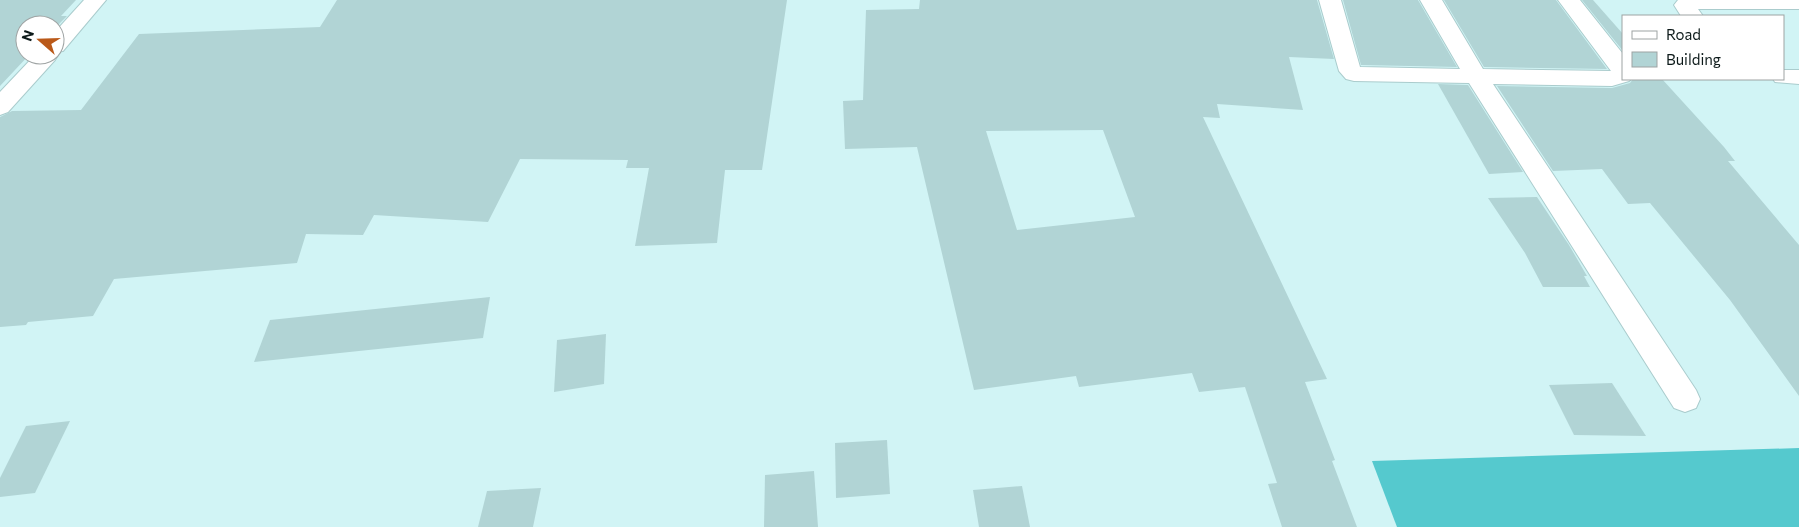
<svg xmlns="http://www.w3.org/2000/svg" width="1799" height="527" viewBox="0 0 1799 527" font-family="Commissioner,sans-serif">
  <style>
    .forest { fill: #55c9ce }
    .building { fill: #b1d4d5; fill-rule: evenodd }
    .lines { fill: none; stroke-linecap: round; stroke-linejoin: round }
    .street-casing { stroke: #aacccd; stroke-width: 2 }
    .secondary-casing { stroke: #aacccd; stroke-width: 2 }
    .street { fill: #fff; fill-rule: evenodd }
    .secondary { fill: #fff; fill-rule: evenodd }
  </style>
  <rect width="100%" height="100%" fill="#d1f4f5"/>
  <polygon class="forest" points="1799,448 1799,527 1397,527 1372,461"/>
  <g class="building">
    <polygon points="0,0 76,0 61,16 67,16 55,28 55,25 25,25 25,55 29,55 0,86"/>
    <polygon points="337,0 787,0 762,170 725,170 717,243 635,246 649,168 626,168 628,160 520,159 488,222 374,215 363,235 306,234 297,263 114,279 93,316 28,322 26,325 0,327 0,117 12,111 81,110 139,34 320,27"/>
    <path d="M920 0H1317L1334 59 1289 57 1303 110 1217 104 1220 118 1203 117 1327 379 1305 382 1335 460 1332 461 1357 527H1282L1268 484 1277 483 1245 387 1199 392 1192 373 1079 387 1076 376 974 390 917 147 845 149 843 101 863 100 866 10 919 9ZM1103 130 1135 217 1017 230 986 131Z"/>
    <polygon points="1343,0 1418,0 1457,67 1361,65"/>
    <polygon points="1444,0 1556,0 1607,69 1484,67"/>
    <polygon points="1582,0 1593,0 1623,34 1623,51"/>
    <polygon points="1633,79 1662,79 1724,147 1735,161 1728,161 1799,245 1799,396 1730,300 1650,203 1628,204 1602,169 1553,171 1497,86 1612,88 1630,83"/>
    <polygon points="1438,84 1468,85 1523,172 1489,174"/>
    <polygon points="1537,197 1569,245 1587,276 1584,276 1590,287 1543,287 1525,253 1488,198"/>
    <polygon points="490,297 483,338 254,362 270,320"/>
    <polygon points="606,334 604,384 554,392 557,340"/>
    <polygon points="1612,383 1646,436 1574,435 1549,385"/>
    <polygon points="70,421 35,493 0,497 0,478 26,426"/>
    <polygon points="887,440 890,494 836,498 835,443"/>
    <polygon points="814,471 818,527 764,527 765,475"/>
    <polygon points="1022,486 1030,527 979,527 973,490"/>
    <polygon points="541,488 533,527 478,527 487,491"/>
  </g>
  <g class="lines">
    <defs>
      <g id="street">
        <polygon points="1319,0 1341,0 1360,67 1460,69 1420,0 1442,0 1483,69 1611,71 1558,0 1580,0 1623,54 1623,79 1631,79 1629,81 1612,86 1493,84 1696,390 1700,399 1696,408 1685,412 1674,408 1469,83 1354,81 1346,79 1339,71"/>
        <polygon points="1678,0 1799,0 1799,9 1698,9 1703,16 1681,16 1674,5"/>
        <polygon points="1783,70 1799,70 1799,84 1775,82 1773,79 1783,79"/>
      </g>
      <polygon id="secondary" points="84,0 106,0 63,51 56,52 58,55 55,60 8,112 0,115 0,92 35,55 55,55 55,32"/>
    </defs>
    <use href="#street" class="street-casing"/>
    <use href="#secondary" class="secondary-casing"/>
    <use href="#street" class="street"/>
    <use href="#secondary" class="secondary"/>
  </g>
  <rect x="1622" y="15" width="162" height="65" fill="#ffffff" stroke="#9ea3a3"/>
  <rect x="1632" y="31" width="25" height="8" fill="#ffffff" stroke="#9ea3a3"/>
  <text x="1666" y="40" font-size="15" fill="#0d1a1a">Road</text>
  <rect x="1632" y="52" width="25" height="15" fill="#b1d4d5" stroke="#9ea3a3"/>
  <text x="1666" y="65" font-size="15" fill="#0d1a1a">Building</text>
  <g transform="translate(40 40) rotate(290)"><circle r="24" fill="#ffffff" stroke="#9ea3a3"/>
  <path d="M0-4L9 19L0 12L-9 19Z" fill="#ba5919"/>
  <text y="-8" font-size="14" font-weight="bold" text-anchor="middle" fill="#0d1a1a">N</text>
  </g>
</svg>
